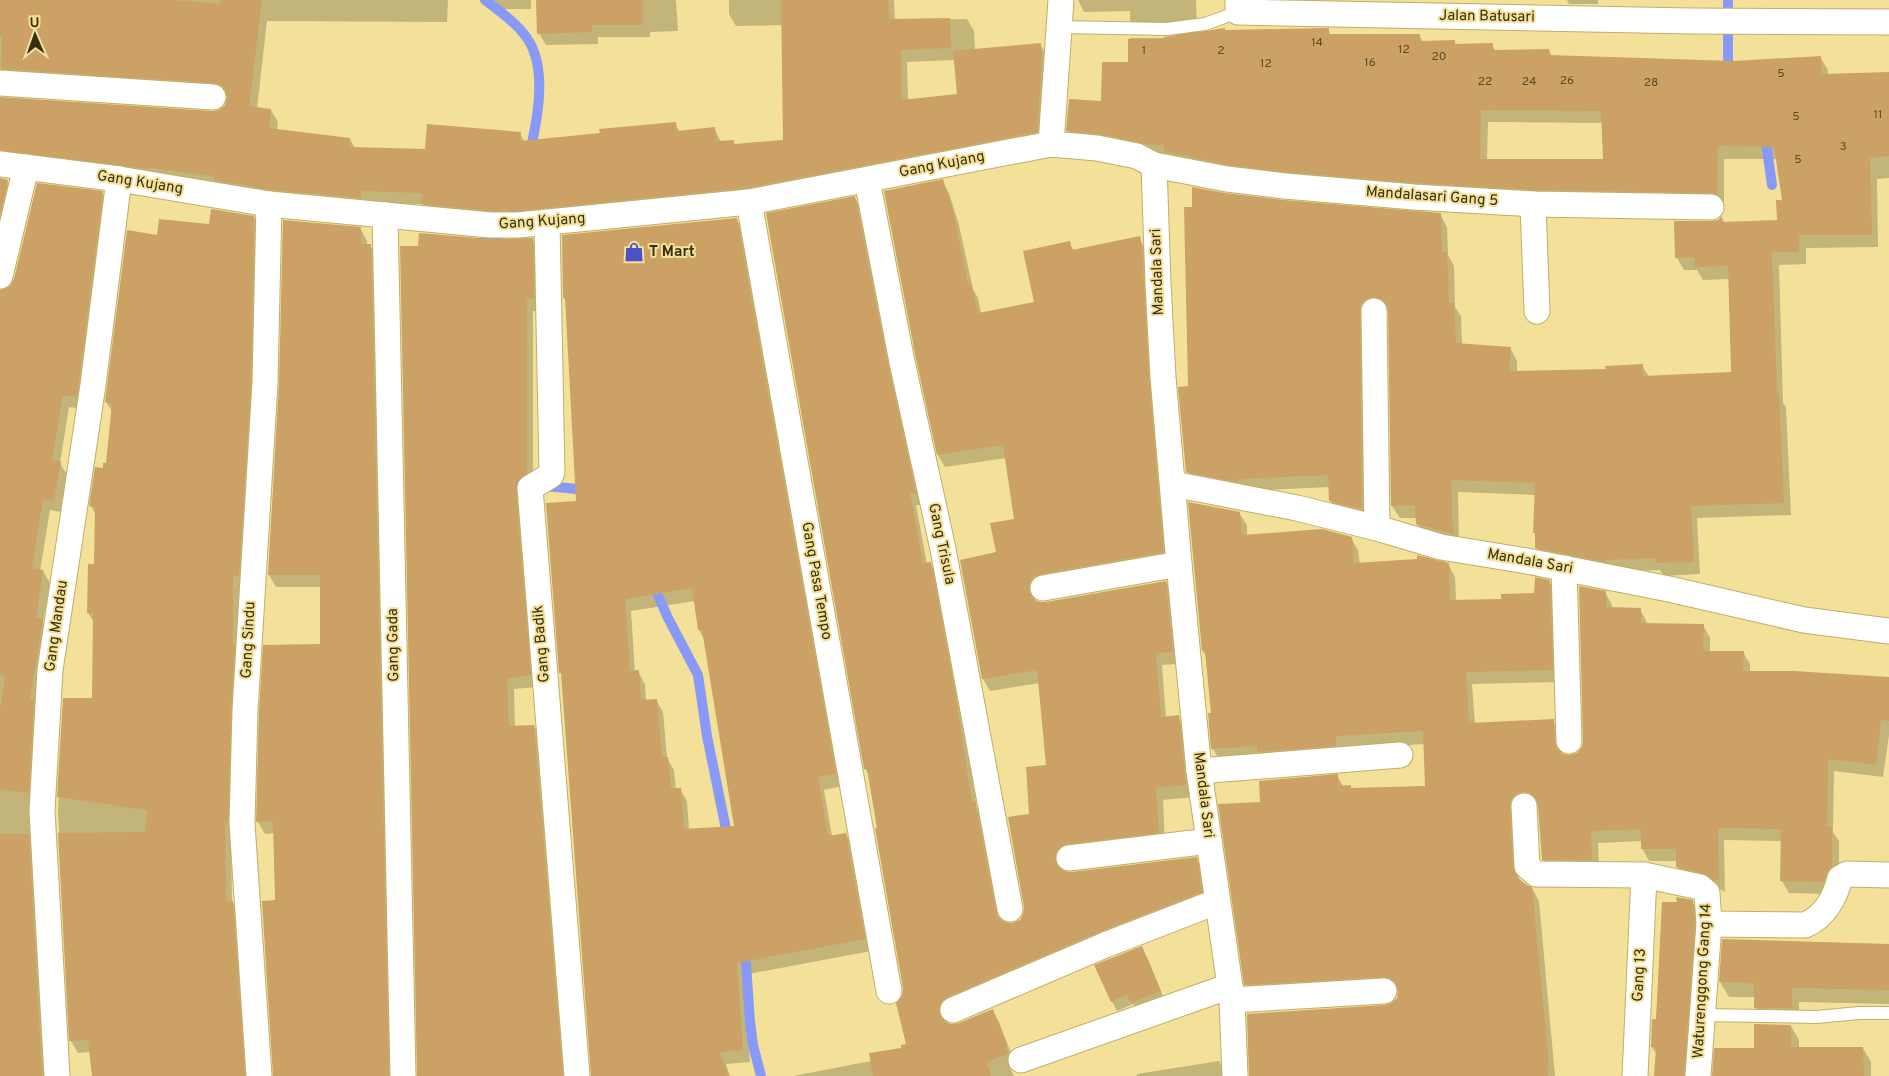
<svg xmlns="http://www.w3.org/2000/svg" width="1889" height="1076" viewBox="0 0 1889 1076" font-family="Overpass,sans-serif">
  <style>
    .shadow { fill: #0003; fill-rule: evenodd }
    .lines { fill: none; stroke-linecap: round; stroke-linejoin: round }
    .stream { stroke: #8999f7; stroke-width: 10 }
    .building { fill: #cca165; fill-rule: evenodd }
    .service-casing { stroke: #c1ae68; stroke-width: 14 }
    .minor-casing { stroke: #c1ae68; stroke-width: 27 }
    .service { stroke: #fff; stroke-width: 12 }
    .minor { stroke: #fff; stroke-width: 25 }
    .labels { text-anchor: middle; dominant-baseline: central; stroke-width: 4; stroke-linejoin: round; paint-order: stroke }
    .number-label { font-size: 12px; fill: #5c4c27 }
    .street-label { font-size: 15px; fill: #372f12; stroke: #f4e199 }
    .poi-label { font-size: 15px; font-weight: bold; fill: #372f12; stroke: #f4e199; text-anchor: start }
  </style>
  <rect width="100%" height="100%" fill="#f4e199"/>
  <g class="shadow">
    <path d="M0 0H448L447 22 267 21 257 108 271 110 278 122 277 130 350 139 355 148 426 151 520 134 525 142 601 134 675 124 680 132 714 128 721 142 733 141 736 145 784 141 782 25 736 26 729 14V0H894L895 20 967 19 974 31 975 50 1040 44 1047 56 1044 144 754 200 525 222 429 216 423 204 368 203 0 164V99L212 113 220 111 226 106 228 97 222 94 0 83ZM955 60 958 95 908 100 907 62Z"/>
    <polygon points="491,0 531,0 531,9 496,9"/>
    <polygon points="538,0 676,0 678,31 650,32 650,37 598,37 598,44 546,45 539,33"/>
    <path d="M1078 0H1196L1197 35 1219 29H1224L1226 31 1328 29 1331 36 1419 35 1423 42 1454 41 1456 45 1492 44 1496 52 1549 50 1552 57 1734 62 1820 57 1828 70V75L1889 74V178L1877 179 1878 247 1806 248V264L1779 265 1783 403 1786 407 1791 515 1697 518 1700 574 1664 576 1660 570 1612 572 1544 560 1536 548V536L1535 533 1536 495 1458 492 1459 546 1424 537 1417 524V518H1400L1392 506 1390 311 1382 309 1369 520 1338 514 1331 501 1330 487 1245 491 1194 484 1187 471 1189 387 1284 202 1440 214 1447 227 1448 255 1454 266 1455 307 1461 316 1462 345 1510 348 1517 361V372L1607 370 1642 365 1649 377 1732 373 1729 279 1703 280 1697 270H1684L1677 258 1722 218 1725 223 1778 221 1784 201 1777 159H1724V206L1294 184 1075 143 1068 131 1103 102 1129 64 1130 38H1168L1181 35 1138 34 1130 20V11L1084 12ZM1488 122 1603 123 1604 160H1487Z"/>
    <polygon points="1567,0 1598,0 1598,4 1569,4"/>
    <polygon points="0,179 7,181 14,193 0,253"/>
    <polygon points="942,181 949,193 959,225 973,289 978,298 981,313 1035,303 1069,243 1074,251 1139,238 1146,250 1170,564 1036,595 1035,601 1046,603 1166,582 1173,594 1179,664 1162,665 1166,718 1178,717 1186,729 1193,797 1163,800 1165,845 1062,865 1061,871 1071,874 1196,858 1203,870 1208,904 948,1014 945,1023 951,1025 959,1024 992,1010 999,1022 1011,1053 1014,1066 1010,1068 1014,1076 793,1076 871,1061 903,1049 907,1045 903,997 904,988 870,776 865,769 855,198 862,210 922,505 916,505 927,564 930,563 937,575 960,699 977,808 982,815 1002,922 1012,924 1021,921 1025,914 1030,815 1048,766 1040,683 990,691 983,679 961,561 997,553 1016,520 1006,458 945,467 938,455"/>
    <polygon points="102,193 109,205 83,409 69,407 60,463 67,475 61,512 50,510 40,571 43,571 50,583 43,622 49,632 48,1076 0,1076 0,291 12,286"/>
    <polygon points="254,217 261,230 245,588 239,588 239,655 231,835 232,902 239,915 250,1076 93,1076 91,1052 78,1053 71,1041 58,811 64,700 93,699 94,622 88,613 95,565 96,515 91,506 107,465 113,413 106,402 159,236"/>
    <path d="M736 219 744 231 842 786 824 790 832 836 846 834 853 846 871 951 743 975 750 1062 726 1064 730 1076H592L562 675 560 672 577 502 566 301 564 298ZM695 601 699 630 705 641 736 827 689 830 687 801 680 789H676L674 770 667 758 663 712 656 700 646 701 645 684 638 672H635L631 611Z"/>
    <polygon points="360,228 367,241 367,245 370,245 378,258 395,1076 274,1076 276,901 275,833 265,834 258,822 322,646 321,587 276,587 269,575 281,383"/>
    <polygon points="532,239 539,251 540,311 533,311 533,486 537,687 514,689 515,727 534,726 541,738 568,1076 419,1076 419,248 490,241"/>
    <polygon points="1239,513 1247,525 1247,535 1351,538 1358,550 1360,564 1448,564 1455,577 1456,601 1502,600 1536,594 1549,581 1556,594 1559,682 1472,684 1475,724 1553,721 1561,733 1561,754 1570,757 1578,754 1583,748 1605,592 1612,605 1612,609 1640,609 1648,625 1703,625 1710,638 1710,652 1743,652 1750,664 1750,672 1889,678 1889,735 1883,777 1834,771 1833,832 1839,841 1839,879 1831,894 1789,893 1782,881 1782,841 1724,840 1725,892 1711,885 1685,880 1677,867 1677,861 1649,861 1642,848 1642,841 1598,843 1599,872 1550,872 1543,859 1538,805 1530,804 1516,820 1519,880 1532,888 1539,901 1555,1076 1251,1076 1393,1004 1398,998 1398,990 1391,989 1253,997 1246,984 1261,803 1337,776 1344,787 1350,787 1352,790 1426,787 1425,744 1342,749 1220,761 1213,749 1212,714 1207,658 1203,651"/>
    <polygon points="1692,901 1700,916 1692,1076 1656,1076 1657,1055 1652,1047 1658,1021"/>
    <polygon points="1724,940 1889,945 1889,1004 1799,1002 1799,1023 1764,1022 1755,1007 1755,997 1729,997 1720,982"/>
    <polygon points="1147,957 1165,1001 1138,1012 1133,1004 1117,1011 1112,1001"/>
    <polygon points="1791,1026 1799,1040 1799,1049 1863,1048 1871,1062 1871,1076 1714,1076"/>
    <polygon points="1219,1061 1227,1076 1137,1076 1137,1074"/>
  </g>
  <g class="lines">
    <g class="stream">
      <path d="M485 0C498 10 513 20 523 33 549 62 538 117 530 152"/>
      <polyline points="1728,74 1728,0"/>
      <polyline points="1765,135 1772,185"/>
      <polyline points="476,245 507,231 515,223 520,198"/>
      <polyline points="503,482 577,489 588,491"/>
      <polyline points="652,582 668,618 698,675 707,736 728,839"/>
      <polyline points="745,949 750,1022 753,1045 761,1076"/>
    </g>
  </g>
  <g class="building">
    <polygon points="0,0 172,0 220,4 220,0 262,0 249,106 271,109 269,128 350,138 349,147 425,149 427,124 521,132 520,141 600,133 599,129 676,122 677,131 715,127 716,141 734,140 734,144 783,140 781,0 888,0 889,19 950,18 951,48 901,50 901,100 957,94 953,51 1041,43 1042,60 1037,132 747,188 517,211 491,211 421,204 422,193 361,191 361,198 271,190 214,180 214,176 150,168 149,169 0,150 0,97 212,111 219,110 225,105 227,97 226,90 221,85 214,83 1,69 2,35 0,35"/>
    <polygon points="536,0 643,0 643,25 592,25 592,32 537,34"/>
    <path d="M1225 28V30L1329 28V34H1420V41L1455 40V44L1493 43V50L1549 49V55L1734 61 1821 56 1822 74 1889 72V156L1870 158 1872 235H1799V252H1772L1777 394H1779L1784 503 1691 506 1694 562 1655 563V558L1605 560 1606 562 1535 548V533H1533L1535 483 1451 480 1453 534 1416 524 1415 505 1391 506 1388 311 1386 303 1381 299 1374 297 1366 299 1361 304 1360 311 1362 508H1356L1329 501 1328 475 1238 479V482L1186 472 1178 387 1188 386 1184 207H1192V187L1225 193 1284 200 1441 213 1442 252H1447L1449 303H1454L1456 343 1511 347 1509 371 1606 369 1605 366 1643 364V376L1731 372 1728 266 1695 267 1694 257 1675 258 1674 221H1711L1718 220 1722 216V222L1777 220 1776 200H1782L1774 147 1718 146 1717 194 1711 193 1534 190 1415 183 1286 172 1229 165 1190 157V156L1164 152V145L1145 144 1100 134 1066 131 1069 99 1101 101 1102 62H1128V39H1164V37ZM1481 110 1601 111 1603 159H1480Z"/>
    <polygon points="0,178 8,180 0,214"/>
    <polygon points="943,179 953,211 968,285 971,284 978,313 1034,302 1023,251 1070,241 1072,250 1140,236 1142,247 1149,378 1164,552 1040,574 1033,577 1030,583 1029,590 1032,598 1039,602 1046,602 1166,581 1173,652 1156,653 1161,717 1179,715 1186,785 1156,788 1159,833 1067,844 1060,847 1056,852 1055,859 1058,867 1064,871 1071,872 1197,857 1202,892 1099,932 947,997 942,1001 939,1008 940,1015 944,1021 951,1024 959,1023 993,1009 1005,1040 1008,1054 987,1062 991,1076 873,1076 869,1053 901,1048 901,1045 906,1044 896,1003 902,996 903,988 875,828 877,828 867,769 864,769 766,213 855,196 888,365 916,493 910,493 923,563 931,562 954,686 972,802 975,802 996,912 999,919 1005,922 1012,923 1020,920 1023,914 1024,907 1008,817 1029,814 1026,767 1046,765 1037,670 982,679 960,560 996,552 990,523 1014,519 1003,445 937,455 916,359 884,191"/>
    <polygon points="37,183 103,191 77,397 63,395 52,460 61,461 54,501 43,499 32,568 43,570 36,618 43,619 30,699 34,699 29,793 0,789 0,710 5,676 0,675 0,290 10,286 14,279"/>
    <polygon points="211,209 254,216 251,382 239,576 233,576 233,645 235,645 231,711 228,823 225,823 226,901 233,901 245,1076 92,1076 88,1040 69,1041 58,833 145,832 147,810 57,797 63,698 92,698 93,613 87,613 88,564 94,564 95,507 89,506 95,467 103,468 103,463 106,463 112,403 105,402 127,230 157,235 159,219 209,224"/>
    <path d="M737 218 836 774 818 777 828 836 846 833 865 939 737 963 743 1050 720 1052 728 1076H591L561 673H559L546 503 576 501 565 298H563L562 235ZM692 588 698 630H702L734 826 684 829 681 788H671L668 757H662L657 699 641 700 639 670 630 671 625 599Z"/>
    <polygon points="283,220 361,227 361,244 371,244 389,1076 273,1076 262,901 275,900 273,821 256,822 259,712 263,645 320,644 320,575 268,575 279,383"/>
    <polygon points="419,233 490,239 533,238 534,299 527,299 527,473 517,481 516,489 531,675 507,678 509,726 534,725 563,1076 417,1076 400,246 418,246"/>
    <polygon points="1188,502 1240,512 1242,535 1322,529 1352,537 1354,563 1417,559 1417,555 1449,563 1450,600 1501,599 1501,594 1534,593 1535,577 1550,580 1553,670 1466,672 1469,723 1554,719 1555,742 1557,749 1563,754 1570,755 1577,753 1582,747 1583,741 1579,586 1606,591 1606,607 1641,608 1641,623 1704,624 1703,651 1744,651 1743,671 1794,671 1889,677 1889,721 1881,720 1876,765 1828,759 1827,827 1832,827 1832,866 1827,873 1824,882 1780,881 1781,829 1718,828 1719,880 1714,880 1703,873 1676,867 1676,849 1641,849 1641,829 1591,831 1592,860 1542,860 1538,805 1536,799 1530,793 1523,792 1517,794 1511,799 1510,807 1513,867 1517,877 1526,885 1532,887 1549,1066 1547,1066 1548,1076 1249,1076 1247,1014 1385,1005 1391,1003 1397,998 1398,990 1396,983 1391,978 1383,977 1244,985 1218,804 1260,802 1259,781 1338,774 1339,786 1351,785 1351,788 1425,786 1423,731 1336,736 1336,746 1257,752 1257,746 1211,749 1208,713 1211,713 1205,651 1202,651"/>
    <polygon points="0,834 29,834 42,1076 0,1076"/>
    <polygon points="1676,897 1693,900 1695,924 1684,1076 1654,1076 1656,1048 1651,1047 1652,1019 1656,1019 1662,902 1677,902"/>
    <polygon points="1722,939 1889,944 1889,990 1792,988 1792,1008 1754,1008 1754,983 1719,982"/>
    <polygon points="1142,946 1161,991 1131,1003 1127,994 1111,1002 1094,965"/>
    <polygon points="1754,1024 1791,1025 1791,1047 1863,1047 1864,1076 1712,1076 1714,1048 1754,1048"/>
  </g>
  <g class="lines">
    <defs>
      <g id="service">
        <polyline points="1059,27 1167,29 1205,24 1238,12"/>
        <polyline points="1702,1015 1817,1017 1859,1013 1889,1013"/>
      </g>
      <g id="minor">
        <polyline points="1238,0 1238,12 1690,21 1889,22"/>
        <polyline points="0,83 213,97"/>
        <polyline points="1051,144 1061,0"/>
        <polyline points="0,164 119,179 269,204 490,225 518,225 749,202 1051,144 1097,148 1137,156 1154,165 1227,179 1285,186 1414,197 1533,204 1711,207"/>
        <polyline points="1154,165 1158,283 1163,377 1179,564 1199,771 1232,1000 1235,1076"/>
        <polyline points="867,180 902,362 943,549 1010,909"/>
        <polyline points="749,202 889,991"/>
        <polyline points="1533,204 1537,311"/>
        <polyline points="385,215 403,1076"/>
        <polyline points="547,223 552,472 551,475 530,488 577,1076"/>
        <polyline points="0,276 26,167"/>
        <polyline points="1374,311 1377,528"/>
        <polyline points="1173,484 1297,508 1377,528 1441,547 1527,561 1669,589 1804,620 1889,631"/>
        <polyline points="1564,568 1569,741"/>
        <polyline points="1043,588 1179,564"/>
        <polyline points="1199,771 1400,755"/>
        <polyline points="1524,806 1527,866 1536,874 1644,875 1700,887 1707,893 1709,924 1698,1076"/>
        <polyline points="1069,858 1209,841"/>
        <path d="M1709 924 1805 925C1824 917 1835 898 1840 878L1847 874 1889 875"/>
        <polyline points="1232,1000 1384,991"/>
        <polyline points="953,1010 1105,945 1216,902"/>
        <polyline points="1021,1060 1230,986"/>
        <polyline points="57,1076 42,811 50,670 93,385 119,179"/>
        <polyline points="259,1076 242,823 245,711 265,383 269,204"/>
        <polyline points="1635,1076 1644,875"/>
      </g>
    </defs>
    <use href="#service" class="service-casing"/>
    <use href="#minor" class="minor-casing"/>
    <use href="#service" class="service"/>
    <use href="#minor" class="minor"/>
  </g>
  <defs>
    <symbol id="shop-bare" viewBox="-9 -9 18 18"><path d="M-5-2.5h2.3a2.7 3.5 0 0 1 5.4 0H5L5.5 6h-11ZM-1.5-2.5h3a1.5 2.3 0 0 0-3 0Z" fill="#4b52c8" stroke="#f4e199" stroke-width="2.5" paint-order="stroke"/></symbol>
  </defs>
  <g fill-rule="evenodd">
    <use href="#shop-bare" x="620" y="238" width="28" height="28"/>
  </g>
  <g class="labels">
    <g class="number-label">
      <text x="1317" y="43">14</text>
      <text x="1404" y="50">12</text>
      <text x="1144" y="51">1</text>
      <text x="1221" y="51">2</text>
      <text x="1439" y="57">20</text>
      <text x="1370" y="63">16</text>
      <text x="1266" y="64">12</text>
      <text x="1781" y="74">5</text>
      <text x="1567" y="81">26</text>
      <text x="1485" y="82">22</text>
      <text x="1529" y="82">24</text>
      <text x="1651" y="83">28</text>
      <text x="1878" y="115">11</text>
      <text x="1796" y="117">5</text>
      <text x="1843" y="147">3</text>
      <text x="1798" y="160">5</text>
    </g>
    <g class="street-label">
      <text transform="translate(1487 17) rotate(1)">Jalan Batusari</text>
      <text transform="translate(942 165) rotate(-11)">Gang Kujang</text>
      <text transform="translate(140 183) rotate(9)">Gang Kujang</text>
      <text transform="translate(1432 197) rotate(4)">Mandalasari Gang 5</text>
      <text transform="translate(542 222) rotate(-4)">Gang Kujang</text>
      <text transform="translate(1158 272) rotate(-92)">Mandala Sari</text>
      <text transform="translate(941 544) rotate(78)">Gang Trisula</text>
      <text transform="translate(1530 562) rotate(10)">Mandala Sari</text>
      <text transform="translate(816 581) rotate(80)">Gang Pasa Tempo</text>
      <text transform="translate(57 626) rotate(-82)">Gang Mandau</text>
      <text transform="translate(249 640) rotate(-87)">Gang Sindu</text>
      <text transform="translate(542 644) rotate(-95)">Gang Badik</text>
      <text transform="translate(394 645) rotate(-91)">Gang Gada</text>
      <text transform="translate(1203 795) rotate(83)">Mandala Sari</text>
      <text transform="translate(1640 975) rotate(-87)">Gang 13</text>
      <text transform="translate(1703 981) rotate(-87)">Waturenggong Gang 14</text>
    </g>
    <g class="poi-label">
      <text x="649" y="252">T Mart</text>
    </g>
  </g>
  <g transform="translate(35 35) rotate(358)" stroke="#f4e199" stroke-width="4" paint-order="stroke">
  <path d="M0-4L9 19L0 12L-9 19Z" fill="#372f12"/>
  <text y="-8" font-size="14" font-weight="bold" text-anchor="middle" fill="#372f12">U</text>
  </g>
</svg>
